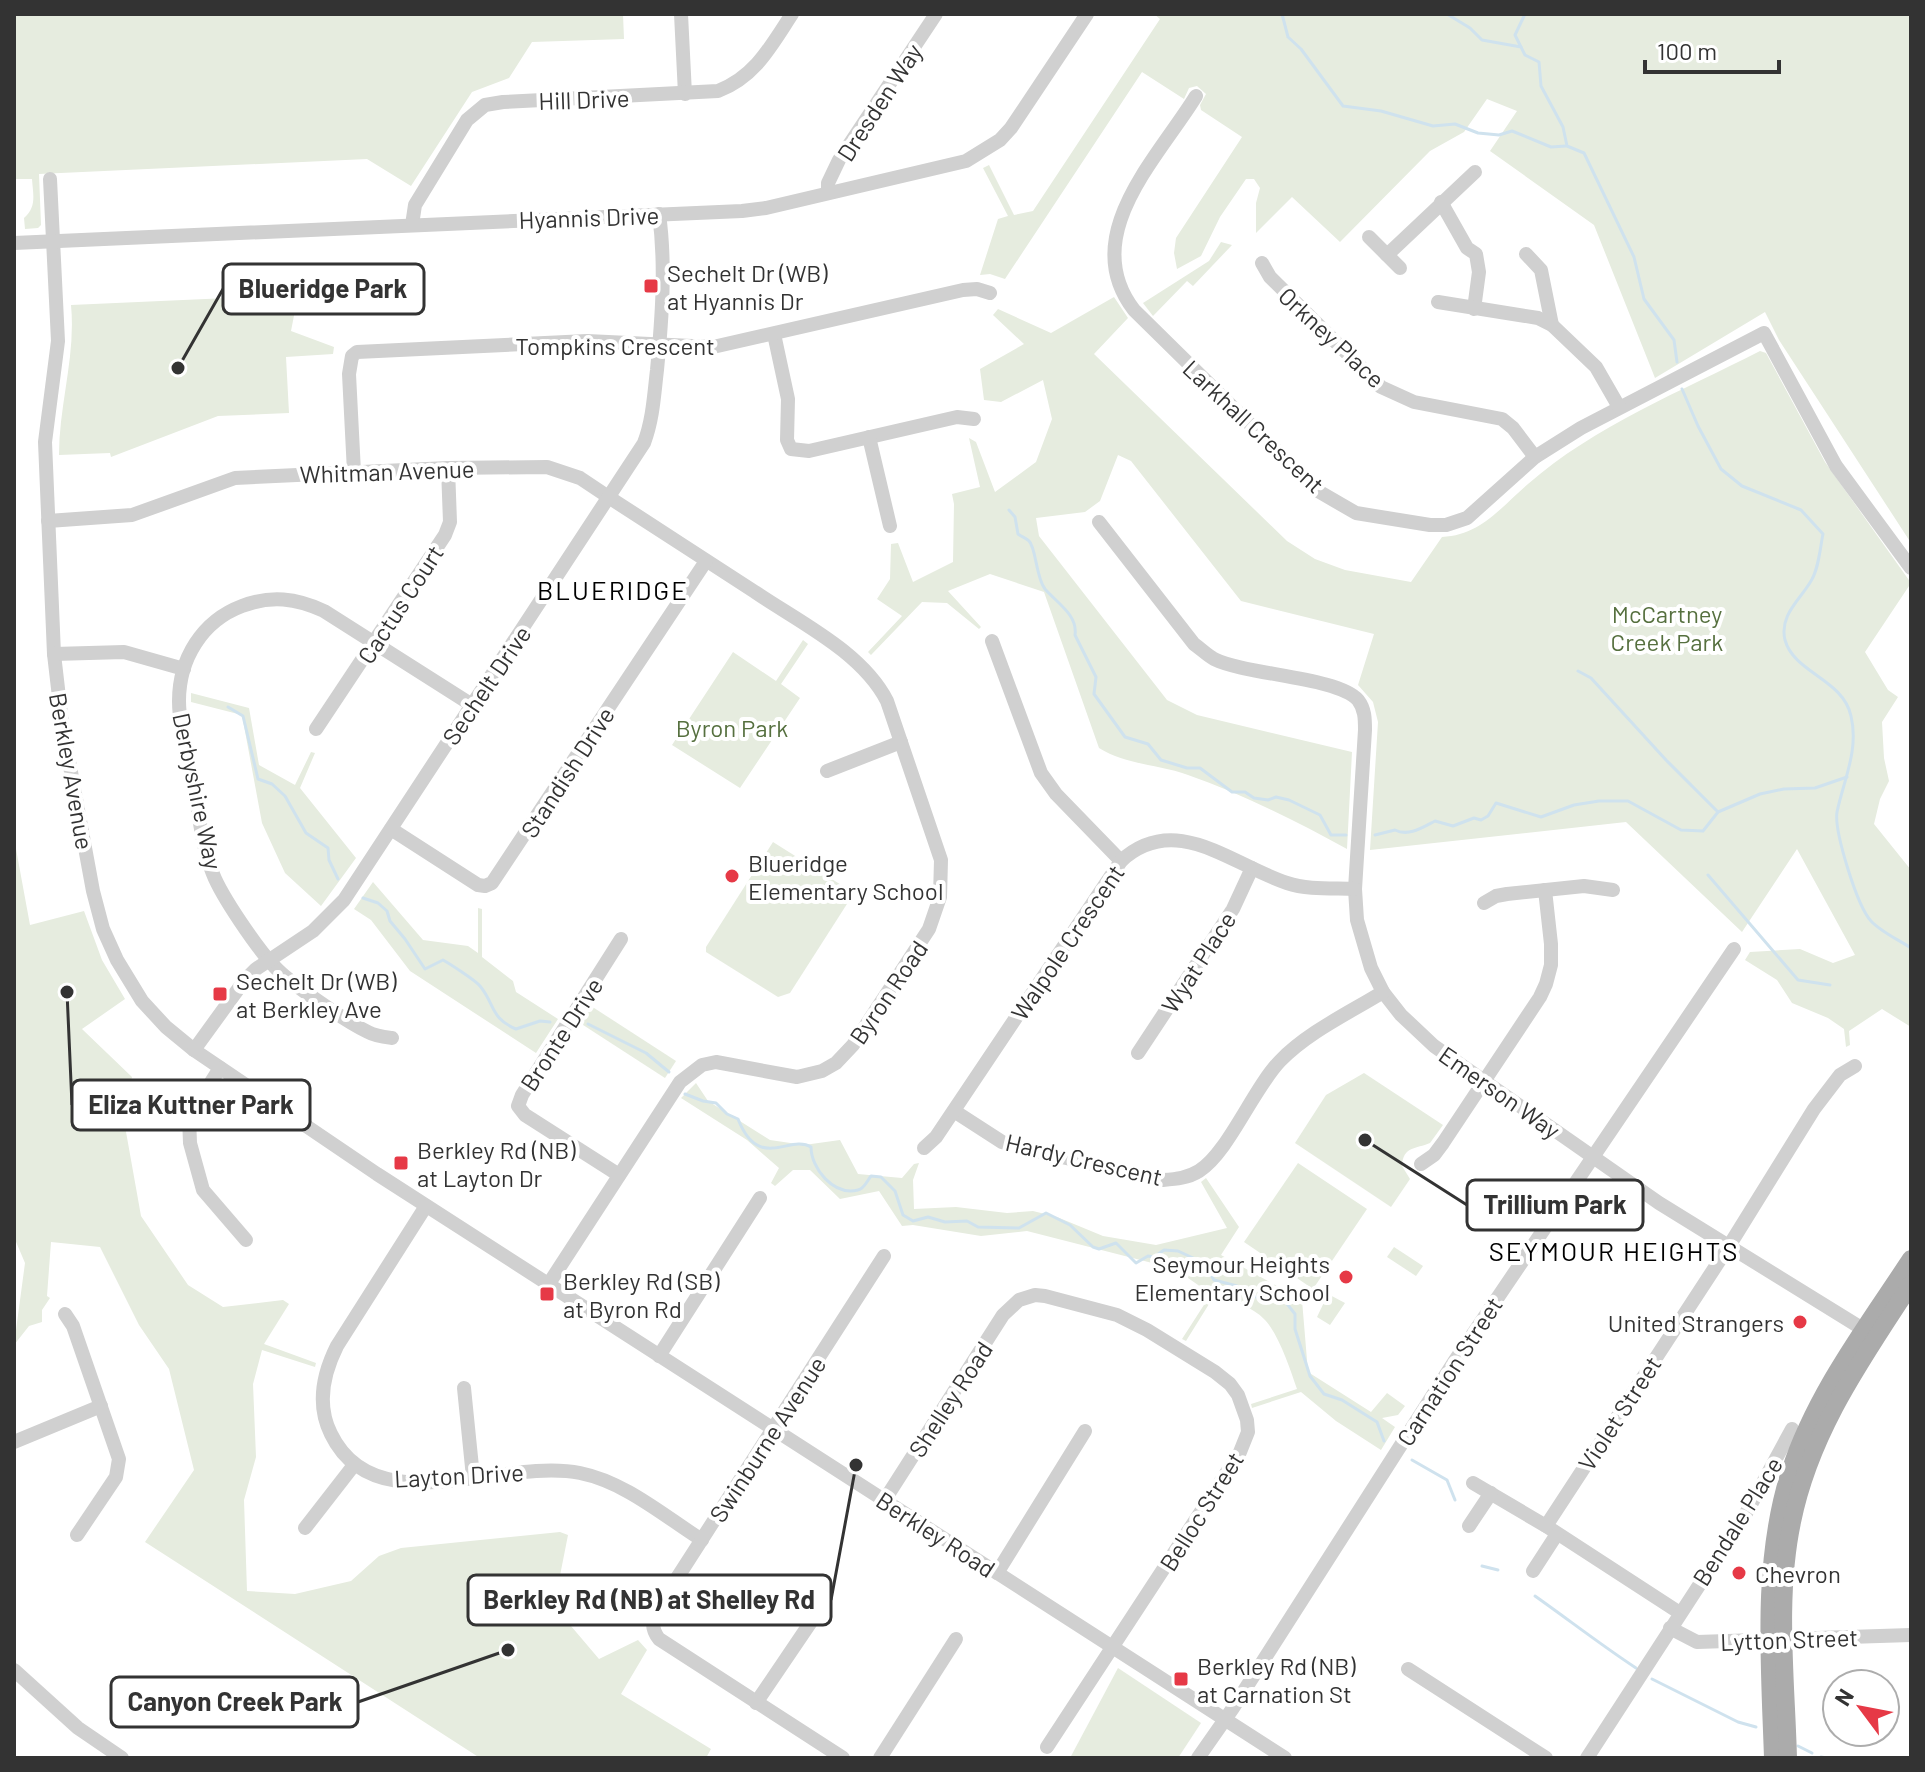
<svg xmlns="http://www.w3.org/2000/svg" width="1925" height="1772" viewBox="0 0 1925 1772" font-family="Barlow,sans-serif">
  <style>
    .green { fill: #e6ecdf }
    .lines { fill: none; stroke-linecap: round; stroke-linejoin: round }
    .stream { stroke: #cfe2ee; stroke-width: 3 }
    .minor { stroke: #d0d0d0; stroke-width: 14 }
    .major { stroke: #ababab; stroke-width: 18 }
    .poi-dot { fill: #e63946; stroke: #fff; stroke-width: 3 }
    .labels { text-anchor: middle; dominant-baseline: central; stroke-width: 8; stroke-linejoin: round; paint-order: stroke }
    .street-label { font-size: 24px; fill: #333; stroke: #fff }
    .poi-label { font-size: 24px; fill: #333; stroke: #fff; text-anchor: start }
    .park-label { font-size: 24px; fill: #56703f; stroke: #fff }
    .neighbourhood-label { font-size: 26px; letter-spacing: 2px; fill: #000; stroke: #fff }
    .leader { fill: none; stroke: #333; stroke-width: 3 }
    .callout-dot { fill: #333; stroke: #fff; stroke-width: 3 }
    .callout { fill: #fff; stroke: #333; stroke-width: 3 }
    .callout-label { font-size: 26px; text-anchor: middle; font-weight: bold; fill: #333 }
  </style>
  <rect width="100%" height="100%" fill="#fff"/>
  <g class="green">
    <path d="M14 14H623L624 39 532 42 509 78 472 92 411 186 367 159 39 174 41 225 38 228 25 229 24 218C37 207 33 194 32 179H14Z"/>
    <polygon points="1154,14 1911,14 1911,543 1779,340 1765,312 1655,378 1594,225 1490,151 1517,111 1487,99 1464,132 1430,151 1340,242 1292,197 1256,233 1256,203 1260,188 1254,179 1246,179 1220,217 1201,256 1177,269 1174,253 1176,238 1242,137 1201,110 1200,105 1206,94 1197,86 1189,88 1184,99 1142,72 1005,279 990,274 980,275 998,219 1008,216 983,168 989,165 1014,215 1033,211 1160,19"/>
    <polygon points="1221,242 1232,245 1193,286 1187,281 1153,316 1143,303 1209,261"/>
    <path d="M298 295 291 331 334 347 333 354 286 357 289 413 218 416 111 457 110 453 59 455C59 404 76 356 71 305Z"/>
    <path d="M1114 297 1128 318 1094 354 1287 541 1315 559 1345 570 1411 582 1442 537C1481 535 1500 508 1528 484 1594 426 1682 391 1760 351L1766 353 1825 462 1911 583 1865 652 1888 690 1898 697 1882 722 1884 758 1889 781 1880 799 1874 824 1911 870V1027L1882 1009 1849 1031 1850 1045 1846 1047 1844 1029 1828 1018 1792 1003 1777 980 1745 960 1750 952 1800 949 1833 963 1855 955 1797 849 1742 932 1626 822 1370 850 1378 722 1373 702 1358 685 1374 634 1241 601 1131 461 1118 455 1100 501 1085 512 1036 518 1039 536 1167 700 1197 715 1352 752 1347 849C1296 821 1242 794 1188 775 1158 764 1126 765 1099 748L1044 592 990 574 948 591 981 627 979 629 947 603 922 602 871 655 868 652 902 616 877 599 890 579 891 544 898 543 913 582 953 562 954 504 952 494 980 487 969 438 976 442 995 492 1036 462 1052 419 1043 380 1001 402 984 400 980 369 1024 344 993 315 998 309 1051 333Z"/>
    <polygon points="803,640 808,644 781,684 800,698 740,788 672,745 733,652 776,681"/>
    <polygon points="191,693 249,708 259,765 295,785 311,752 315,753 300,788 356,858 321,906 285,873 262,823 242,715 191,702"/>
    <polygon points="14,838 30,925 84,911 102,960 125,999 82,1029 132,1077 123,1115 141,1216 188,1285 223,1307 283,1300 289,1304 264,1344 316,1363 315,1367 262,1350 253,1384 256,1457 244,1500 247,1591 295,1594 351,1581 379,1556 401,1548 560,1532 568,1535 554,1606 599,1659 638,1640 647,1650 621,1694 711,1749 706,1758 480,1758 145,1542 194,1470 169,1369 139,1325 100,1247 51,1242 47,1296 50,1298 42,1310 42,1322 29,1326 14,1345 25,1263 14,1237"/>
    <polygon points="773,842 854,893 790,993 778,997 706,952 706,947"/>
    <polygon points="373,882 423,940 468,946 478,953 478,908 482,909 482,957 513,981 516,992 558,1019 536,1053 410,971 371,920 354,909"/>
    <polygon points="591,1006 676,1061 665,1078 580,1023"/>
    <path d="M1364 1073 1443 1125 1430 1143C1416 1149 1403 1146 1402 1166L1410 1179 1391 1207 1295 1143 1326 1095Z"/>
    <path d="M696 1083 708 1101 770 1140 804 1145 840 1140 858 1174 902 1178 914 1164 919 1163 913 1180 914 1209 956 1207 1007 1213 1033 1211 1057 1217 1103 1236 1156 1245 1227 1228 1201 1182 1206 1178 1239 1227 1221 1255 1302 1300 1308 1372 1371 1412 1387 1393 1405 1406 1398 1415 1382 1418 1395 1427 1381 1450 1336 1421 1301 1392 1252 1408 1251 1404 1297 1389C1290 1369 1279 1335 1265 1320 1252 1306 1231 1300 1214 1296L1186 1341 1182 1339 1211 1294 1188 1278 1160 1265 1027 1231 981 1236 913 1225 902 1226 879 1191 840 1199 810 1170H793L775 1186 771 1183 779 1168 747 1140 681 1098Z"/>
    <polygon points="1298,1163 1367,1209 1313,1289 1244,1242"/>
    <polygon points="1394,1247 1423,1266 1416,1276 1387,1257"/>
    <polygon points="1328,1294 1345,1303 1330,1325 1317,1317"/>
    <polygon points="1118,1668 1201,1723 1178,1758 1070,1758"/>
  </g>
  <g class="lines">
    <g class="stream">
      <polyline points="1282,14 1288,37 1301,49 1343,106 1381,111 1433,126 1455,124 1478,133 1499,135 1512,131 1551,147 1566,146"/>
      <polyline points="1447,14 1470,28 1482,40 1521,47"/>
      <polyline points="1525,14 1515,35 1525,55 1539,62 1541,86 1563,127 1567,146 1584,153 1634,257 1644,299 1674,340 1677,362"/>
      <path d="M1682 389 1698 426 1721 469 1742 486 1801 510 1823 534C1820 548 1819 568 1811 581 1800 600 1779 615 1785 640 1794 673 1843 679 1851 716 1859 750 1844 779 1837 812 1834 831 1857 906 1871 921 1881 932 1899 940 1911 948"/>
      <path d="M1009 510 1015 517 1018 534C1022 537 1026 538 1029 541 1036 547 1036 578 1045 589 1057 603 1078 615 1075 635L1096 677 1094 694 1125 737 1148 744 1161 760 1187 768H1200L1232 792H1245L1254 798 1268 800 1276 797 1289 800 1320 815 1331 835H1346"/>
      <polyline points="1578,671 1591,678 1666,760 1718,812"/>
      <polyline points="228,707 243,716 258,779 272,784 285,796 306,833 328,848 329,860 338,879"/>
      <path d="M1375 835 1395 830C1409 837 1423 827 1435 821L1453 826 1474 818 1481 820 1488 816 1496 803 1541 817 1574 805 1599 801H1628L1681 830 1703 831 1718 812 1760 794 1784 789 1815 788 1847 777"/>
      <polyline points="1708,875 1798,980 1830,985"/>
      <path d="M363 898 378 903 387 911 390 921 405 939 425 969 443 960C450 964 475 980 480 986 495 1004 490 1018 516 1029L540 1021 550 1022"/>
      <polyline points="588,1024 646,1053 669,1072"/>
      <path d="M685 1094 703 1101 716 1103 727 1114 738 1119C759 1172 789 1134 811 1147 811 1168 833 1196 858 1190 864 1189 867 1181 871 1176L881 1177 895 1191 903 1215 913 1221 928 1217 945 1222 967 1221 978 1227 1019 1228 1046 1213 1070 1225 1093 1247 1099 1249 1116 1243 1136 1263 1148 1256 1154 1257 1164 1250 1178 1251 1204 1263 1214 1280 1237 1286 1258 1298 1284 1300 1295 1314V1329L1310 1376 1324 1394 1342 1400 1377 1422 1384 1441"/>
      <polyline points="1412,1460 1447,1480 1455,1500"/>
      <polyline points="1482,1566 1498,1570"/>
      <path d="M1535 1596C1569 1620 1601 1645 1636 1668"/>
      <polyline points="1652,1679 1738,1722 1756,1727"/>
      <polyline points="1798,1746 1812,1753"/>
      <polyline points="1821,1757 1827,1758"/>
    </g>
    <g class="minor">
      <polyline points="681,14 685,94"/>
      <path d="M1196 96C1158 158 1077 236 1134 310L1318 491 1356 513 1430 525H1446L1467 518 1535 457 1581 428 1764 333 1836 466 1911 568"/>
      <polyline points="50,179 58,341 45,442 54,654 62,723 93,891 103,929 117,960 142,1001 166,1027 194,1050 377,1174 1285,1758"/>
      <polyline points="828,191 828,183 839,160 936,14"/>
      <polyline points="1441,202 1467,248 1476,254 1479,272 1474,309"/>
      <path d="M412 225 415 205 467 120 485 105 503 102 718 91C755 77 771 46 792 14"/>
      <polyline points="1369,237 1400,268"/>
      <polyline points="14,243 742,211 766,208 966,161 1000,140 1011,128 1087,14"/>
      <polyline points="1526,254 1541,270 1552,325"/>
      <polyline points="1387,255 1475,172"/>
      <polyline points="1262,263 1270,277 1381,387 1414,402 1502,419 1513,428 1535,457"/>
      <polyline points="1438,302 1538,318 1552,325 1596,367 1619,407"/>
      <polyline points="774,334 788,399 787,440 791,449 809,451 957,417 974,419"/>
      <polyline points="869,437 890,526"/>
      <polyline points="354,472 349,374 352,356 357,352 587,341 713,347 963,290 977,289 990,293"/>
      <path d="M48 521 132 515 235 478 448 468 547 467 580 478 610 498C658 529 707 561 755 592 799 622 862 652 887 701L941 860 940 897 929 929 853 1045 836 1063 822 1071 797 1077 716 1062 702 1065 680 1082 548 1285"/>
      <path d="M1099 522 1194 644C1201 649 1207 655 1214 659 1246 675 1338 677 1358 700 1365 709 1365 719 1365 730L1355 889 1357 920 1371 968 1383 992 1401 1015 1434 1046 1659 1203 1871 1334"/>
      <polyline points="992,641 1041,773 1056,794 1121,861"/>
      <polyline points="54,654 124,652 184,669"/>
      <polyline points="316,729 445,535 450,522 448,468"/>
      <polyline points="827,771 901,742"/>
      <polyline points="391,829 478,885 485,886 492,883 706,561"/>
      <polyline points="1484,903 1496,896 1507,894 1584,886 1613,890"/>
      <path d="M392 1038C384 1037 375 1036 368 1032 347 1022 289 983 274 966 257 948 222 897 213 874 202 847 199 815 194 785 189 758 179 728 179 701 179 659 202 621 242 606 271 595 296 598 324 611L472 705"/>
      <path d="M194 1050 244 981 256 969 313 931 344 900 644 443C653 419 654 395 657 370 662 318 666 265 659 214"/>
      <polyline points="1138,1053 1233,909 1252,868"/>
      <polyline points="220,1068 189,1117 190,1143 203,1190 246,1240"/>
      <path d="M954 1111 1002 1142 1022 1148 1163 1180C1176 1179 1188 1178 1199 1171 1228 1153 1253 1089 1280 1061 1308 1032 1349 1013 1383 992"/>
      <path d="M924 1148 936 1137 1121 861C1175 811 1232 865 1287 883 1308 890 1333 888 1355 889"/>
      <polyline points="1421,1164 1434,1155 1443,1143 1540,997 1546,984 1551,965 1551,944 1545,890"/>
      <polyline points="619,1175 525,1115 518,1106 522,1095 621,939"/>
      <path d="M426 1206 337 1346C323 1374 316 1404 331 1434 375 1525 502 1457 580 1473 625 1482 664 1516 702 1540"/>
      <polyline points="65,1314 73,1326 119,1459 116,1477 77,1535"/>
      <polyline points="659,1356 760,1198"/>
      <polyline points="464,1388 473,1477"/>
      <polyline points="14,1442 101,1406"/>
      <polyline points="1473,1483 1546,1526 1680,1613"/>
      <polyline points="884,1501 1003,1315 1019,1300 1035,1295 1045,1296 1117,1315 1147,1330 1215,1372 1230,1384 1238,1395 1247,1420 1248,1432 1240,1452 1047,1747"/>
      <polyline points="1469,1526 1491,1493"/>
      <polyline points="1546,1526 1729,1246 1814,1109 1840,1075 1855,1066"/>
      <polyline points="305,1528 354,1465"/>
      <polyline points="1533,1571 1557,1534"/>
      <polyline points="997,1573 1085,1431"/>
      <polyline points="1670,1628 1697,1642 1911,1635"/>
      <polyline points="1408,1669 1546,1758"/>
      <polyline points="14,1670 78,1728 122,1758"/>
      <polyline points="756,1703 819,1610"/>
      <path d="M843 1758 659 1639C649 1626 653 1616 661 1603L884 1256"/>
      <polyline points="880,1758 956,1639"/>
      <polyline points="1198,1758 1233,1708 1454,1362 1734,949"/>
      <polyline points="1587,1758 1748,1510 1792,1429"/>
    </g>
    <g class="major">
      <path d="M1773 1758C1770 1664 1761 1562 1790 1472 1815 1394 1867 1326 1911 1259"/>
      <path d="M1788 1758C1786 1681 1776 1598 1792 1522 1810 1432 1862 1359 1911 1284"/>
    </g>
  </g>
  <g class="poi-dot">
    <rect x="643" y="278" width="16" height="16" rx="4"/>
    <circle cx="732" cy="876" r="8"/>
    <rect x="212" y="986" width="16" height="16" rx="4"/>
    <rect x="393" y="1155" width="16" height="16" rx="4"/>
    <circle cx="1346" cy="1277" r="8"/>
    <rect x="539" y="1286" width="16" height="16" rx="4"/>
    <circle cx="1800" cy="1322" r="8"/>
    <circle cx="1739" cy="1573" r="8"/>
    <rect x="1173" y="1671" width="16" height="16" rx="4"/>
  </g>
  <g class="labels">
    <g class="street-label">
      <text transform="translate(584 99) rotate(-2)">Hill Drive</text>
      <text transform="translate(879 102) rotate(-57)">Dresden Way</text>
      <text transform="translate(589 217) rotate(-2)">Hyannis Drive</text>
      <text transform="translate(1332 337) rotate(43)">Orkney Place</text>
      <text x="615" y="345">Tompkins Crescent</text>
      <text transform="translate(1254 426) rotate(43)">Larkhall Crescent</text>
      <text transform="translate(387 471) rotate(-2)">Whitman Avenue</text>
      <text transform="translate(400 604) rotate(-57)">Cactus Court</text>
      <text transform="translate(486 685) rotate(-56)">Sechelt Drive</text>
      <text transform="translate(72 771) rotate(80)">Berkley Avenue</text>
      <text transform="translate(567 772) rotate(-57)">Standish Drive</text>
      <text transform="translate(198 791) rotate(78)">Derbyshire Way</text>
      <text transform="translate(1067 942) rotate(-56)">Walpole Crescent</text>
      <text transform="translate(1198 962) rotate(-57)">Wyat Place</text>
      <text transform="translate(888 992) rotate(-56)">Byron Road</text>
      <text transform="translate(561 1034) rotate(-57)">Bronte Drive</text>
      <text transform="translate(1500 1092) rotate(35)">Emerson Way</text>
      <text transform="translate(1084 1159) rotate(13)">Hardy Crescent</text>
      <text transform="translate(1449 1371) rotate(-57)">Carnation Street</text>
      <text transform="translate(950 1399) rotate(-57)">Shelley Road</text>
      <text transform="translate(1619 1413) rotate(-57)">Violet Street</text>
      <text transform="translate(767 1439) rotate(-57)">Swinburne Avenue</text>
      <text transform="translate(459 1475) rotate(-3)">Layton Drive</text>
      <text transform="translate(1201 1511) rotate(-58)">Belloc Street</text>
      <text transform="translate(1737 1521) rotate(-58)">Bendale Place</text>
      <text transform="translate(936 1534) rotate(33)">Berkley Road</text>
      <text transform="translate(1789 1639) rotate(-2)">Lytton Street</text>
    </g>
    <g class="poi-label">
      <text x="667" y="272">Sechelt Dr (WB)<tspan x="667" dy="28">at Hyannis Dr</tspan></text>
      <text x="748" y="862">Blueridge<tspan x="748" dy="28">Elementary School</tspan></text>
      <text x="236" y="980">Sechelt Dr (WB)<tspan x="236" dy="28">at Berkley Ave</tspan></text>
      <text x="417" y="1149">Berkley Rd (NB)<tspan x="417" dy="28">at Layton Dr</tspan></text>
      <text x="1330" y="1263" text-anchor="end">Seymour Heights<tspan x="1330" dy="28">Elementary School</tspan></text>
      <text x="563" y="1280">Berkley Rd (SB)<tspan x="563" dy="28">at Byron Rd</tspan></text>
      <text x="1784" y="1322" text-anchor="end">United Strangers</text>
      <text x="1755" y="1573">Chevron</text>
      <text x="1197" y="1665">Berkley Rd (NB)<tspan x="1197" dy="28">at Carnation St</tspan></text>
    </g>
    <g class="park-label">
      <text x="1667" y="613">McCartney<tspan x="1667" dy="28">Creek Park</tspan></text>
      <text x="732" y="727">Byron Park</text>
    </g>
    <g class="neighbourhood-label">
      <text x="613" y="589">BLUERIDGE</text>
      <text x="1614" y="1250">SEYMOUR HEIGHTS</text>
    </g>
  </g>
  <path class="leader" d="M178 368L223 289M67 992L72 1105M1365 1140L1467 1205M856 1465L831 1600M508 1650L358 1702"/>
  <g class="callout-dot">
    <circle cx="178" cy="368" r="8"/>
    <circle cx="67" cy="992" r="8"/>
    <circle cx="1365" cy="1140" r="8"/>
    <circle cx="856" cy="1465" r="8"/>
    <circle cx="508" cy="1650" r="8"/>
  </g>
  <g class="callout">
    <rect x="223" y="264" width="201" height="50" rx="8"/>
    <rect x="72" y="1080" width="238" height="50" rx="8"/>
    <rect x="1467" y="1180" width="176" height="50" rx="8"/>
    <rect x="468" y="1575" width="363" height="50" rx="8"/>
    <rect x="111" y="1677" width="247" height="50" rx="8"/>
  </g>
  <g class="callout-label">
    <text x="323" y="298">Blueridge Park</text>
    <text x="191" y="1114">Eliza Kuttner Park</text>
    <text x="1555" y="1214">Trillium Park</text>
    <text x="649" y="1609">Berkley Rd (NB) at Shelley Rd</text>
    <text x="235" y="1711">Canyon Creek Park</text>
  </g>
  <rect width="1925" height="1772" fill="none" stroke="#333333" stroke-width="32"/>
  <g transform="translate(1861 1708) rotate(302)"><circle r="38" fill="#ffffff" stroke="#adadad" stroke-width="2"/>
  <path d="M0-6L14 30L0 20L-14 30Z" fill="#e63946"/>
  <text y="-12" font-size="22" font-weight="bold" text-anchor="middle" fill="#333333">N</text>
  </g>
  <path d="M1645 60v12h134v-12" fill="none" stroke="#333333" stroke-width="4"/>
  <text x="1657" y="60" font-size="24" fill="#333333" stroke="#ffffff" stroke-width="6" paint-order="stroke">100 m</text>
</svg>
